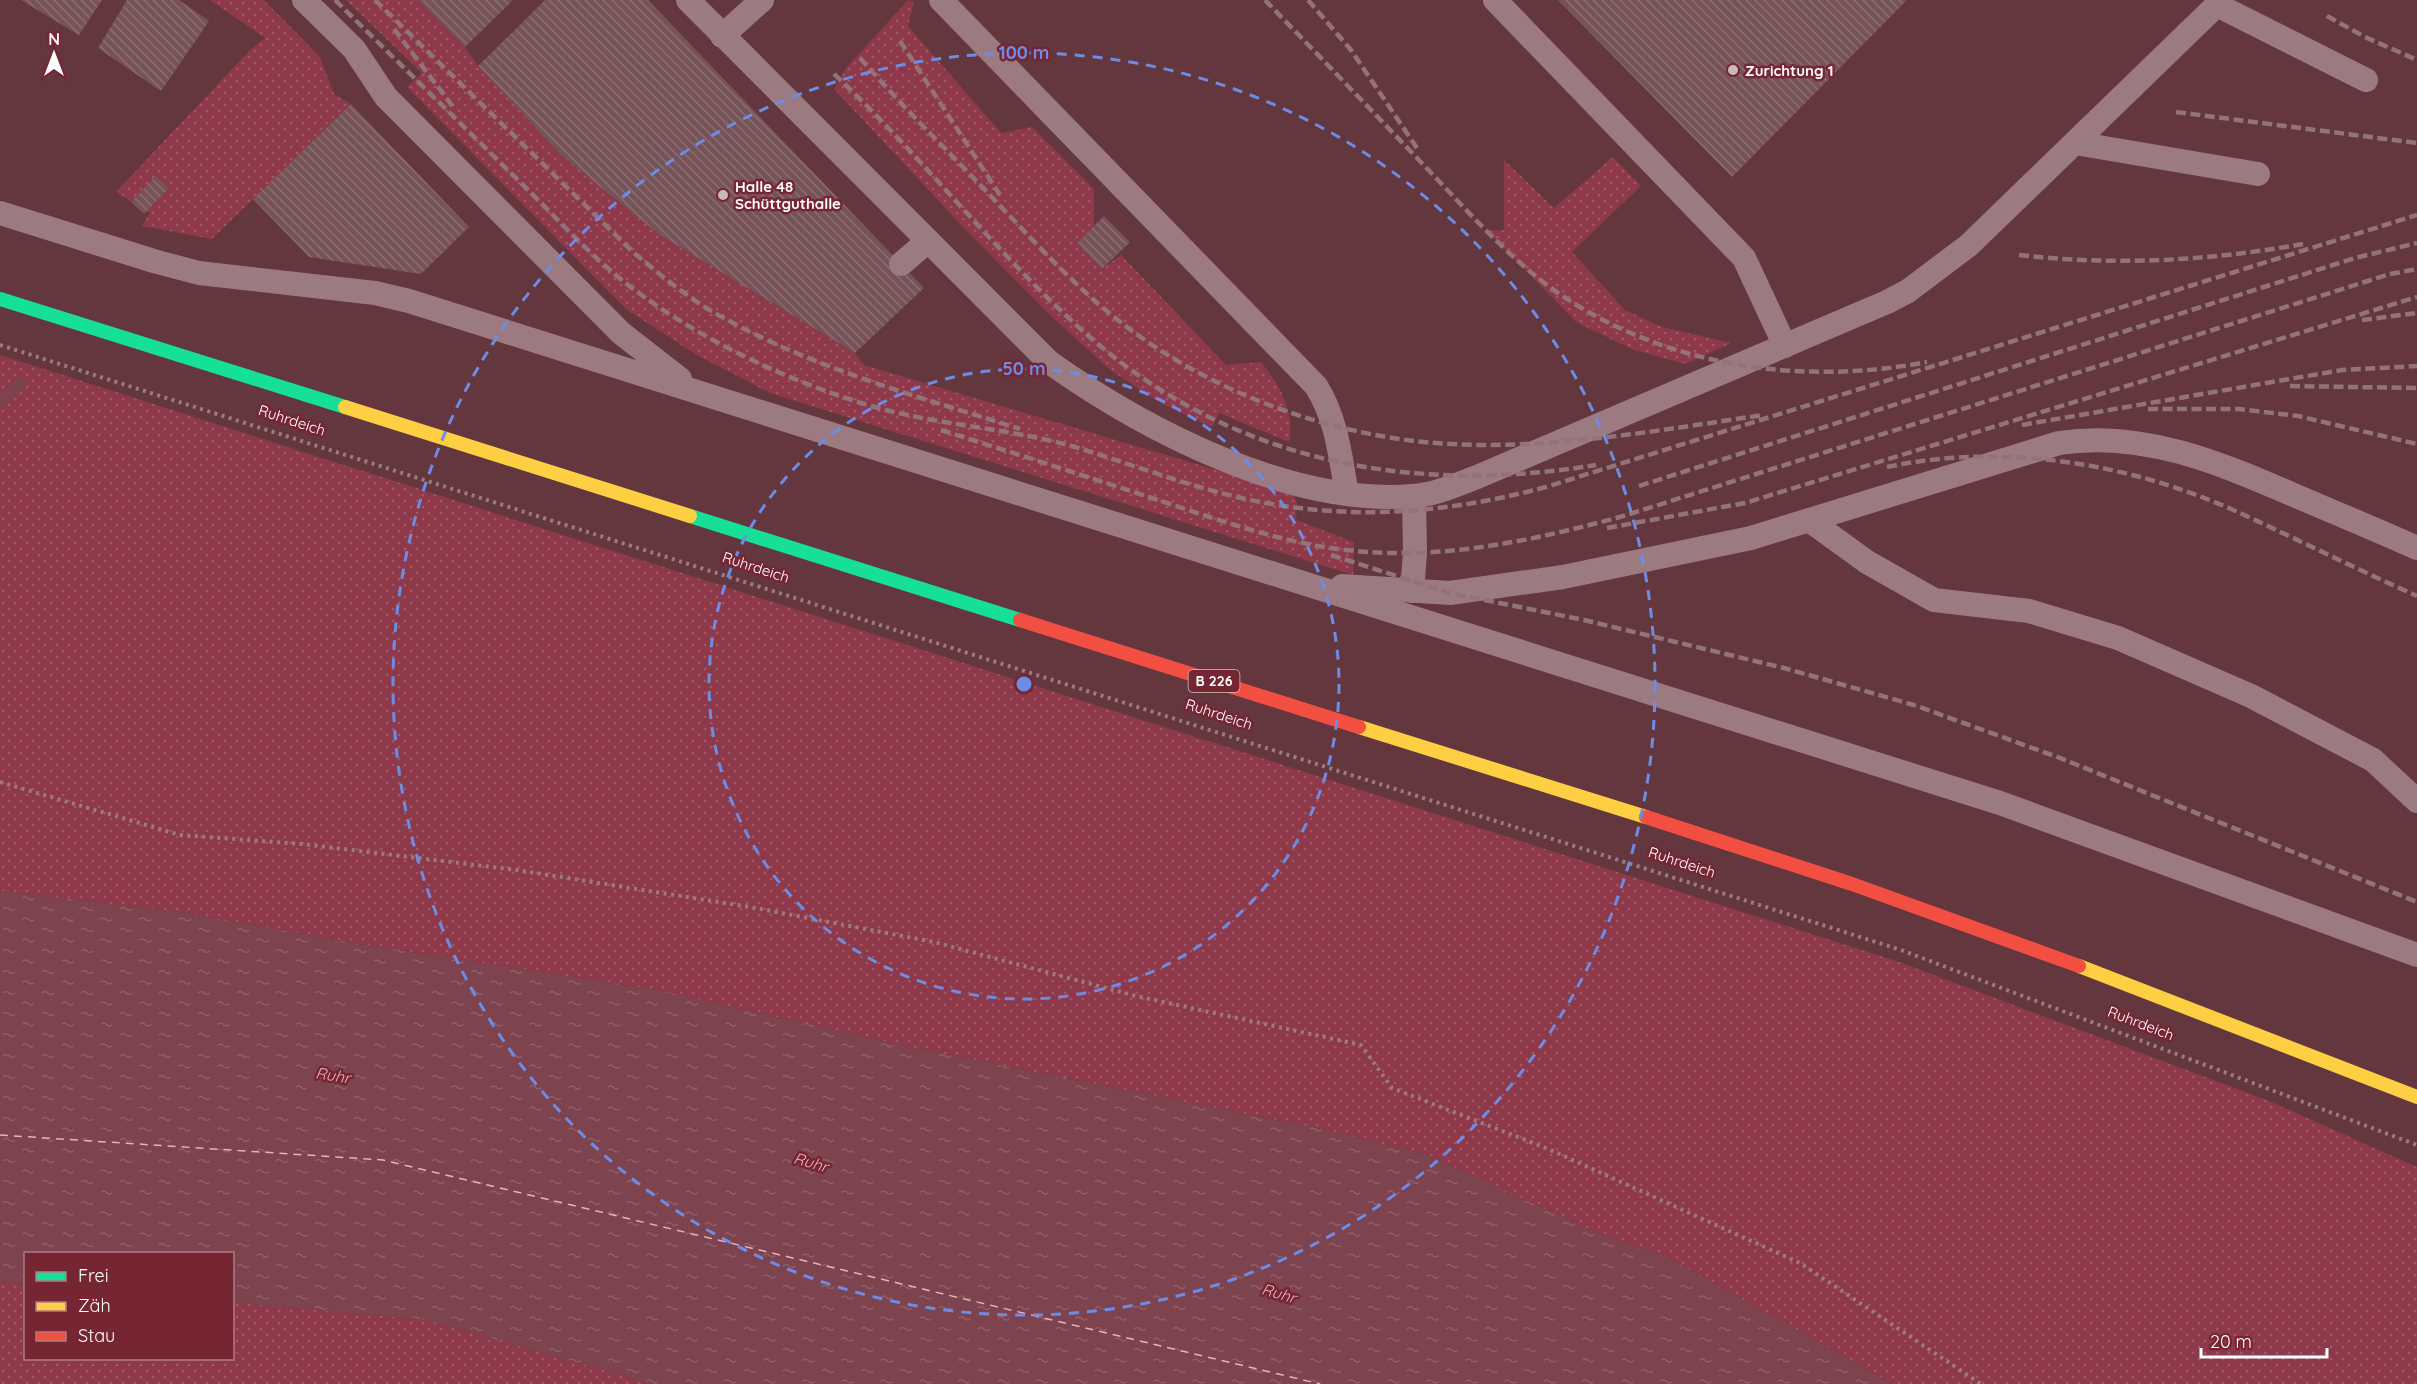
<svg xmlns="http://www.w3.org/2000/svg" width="2417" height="1384" viewBox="0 0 2417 1384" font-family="Quicksand,sans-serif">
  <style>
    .grass { fill: url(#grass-dots) }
    .water { fill: url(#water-ripples) }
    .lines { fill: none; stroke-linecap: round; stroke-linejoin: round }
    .stream { stroke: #7d434e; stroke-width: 12 }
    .ferry { stroke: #eab1bc; stroke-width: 1.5; stroke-dasharray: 8 6; stroke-linecap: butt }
    .building { fill: url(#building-back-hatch) }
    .path { stroke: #9b7b81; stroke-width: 4; stroke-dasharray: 3 4.5; stroke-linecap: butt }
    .lane { stroke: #9b7b81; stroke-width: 24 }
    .fast { stroke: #16e098; stroke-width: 14 }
    .slow { stroke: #ffcf43; stroke-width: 14 }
    .jam { stroke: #f24e42; stroke-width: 14 }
    .rail { stroke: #937379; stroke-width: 4.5; stroke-dasharray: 10 4.5; stroke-linecap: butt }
    .ring { fill: none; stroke: #6c8ce6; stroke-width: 3; stroke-dasharray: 10 8 }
    .poi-dot { fill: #c9b9bc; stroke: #762533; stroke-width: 2 }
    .labels { text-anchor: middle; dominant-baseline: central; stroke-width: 5; stroke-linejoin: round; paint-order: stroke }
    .shield { fill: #762533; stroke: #d6bec2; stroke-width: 1.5 }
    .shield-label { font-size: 14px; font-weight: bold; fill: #fff }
    .poi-label { font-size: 15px; font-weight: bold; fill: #fff; stroke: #762533; text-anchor: start }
    .street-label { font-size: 15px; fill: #fff; stroke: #762533 }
    .water-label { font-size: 16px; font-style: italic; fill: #eab1bc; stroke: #762533 }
    .centre { fill: #6c8ce6; stroke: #762533; stroke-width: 3 }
    .ring-label { font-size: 18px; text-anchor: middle; font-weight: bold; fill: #6c8ce6; stroke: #762533; stroke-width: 5; stroke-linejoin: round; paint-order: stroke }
  </style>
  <defs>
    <pattern id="grass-dots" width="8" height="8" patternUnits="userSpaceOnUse" patternTransform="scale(1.5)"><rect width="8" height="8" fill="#8e3949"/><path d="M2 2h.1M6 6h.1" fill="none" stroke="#9f5764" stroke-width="1.8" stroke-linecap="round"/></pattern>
    <pattern id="water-ripples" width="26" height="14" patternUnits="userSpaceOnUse" patternTransform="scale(1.5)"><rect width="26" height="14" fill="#7d434e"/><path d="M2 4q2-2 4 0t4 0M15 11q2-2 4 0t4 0" fill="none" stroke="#905f69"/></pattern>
    <pattern id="building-back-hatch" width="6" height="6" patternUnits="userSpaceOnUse" patternTransform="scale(1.5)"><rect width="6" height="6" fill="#765259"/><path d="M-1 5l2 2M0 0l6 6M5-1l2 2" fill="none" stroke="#8b6c72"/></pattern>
  </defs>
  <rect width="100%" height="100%" fill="#64373f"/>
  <g class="grass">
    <polygon points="210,0 264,0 320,57 334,94 351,104 212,239 142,226 150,213 116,192 251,49 265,38"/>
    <polygon points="346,0 418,0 465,47 478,66 561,155 660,235 855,353 864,365 1293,493 1297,503 1296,520 1354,542 1353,575 770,393 695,354 626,309 407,87 422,73"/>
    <path d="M908 0 914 2 908 26 1001 133 1032 127 1094 189V226L1078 243 1102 269 1121 255 1226 365 1261 362C1280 385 1295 412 1289 442L1219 413 1212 427 1162 404 1109 369 1047 312 963 227 834 89 847 67Z"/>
    <polygon points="1613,157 1641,186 1572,252 1625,310 1662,327 1731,343 1686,364 1634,350 1576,322 1487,231 1504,230 1504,160 1554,208"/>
    <polygon points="0,355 1902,963 2269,1101 2417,1167 2417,1384 1893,1384 1669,1258 1597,1233 1428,1155 1316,1128 905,1046 657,990 347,942 180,912 0,891"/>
    <polygon points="0,1281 25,1283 26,1358 232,1358 233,1302 427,1320 653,1384 0,1384"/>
  </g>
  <polygon class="water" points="0,891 180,912 347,942 657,990 905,1046 1316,1128 1428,1155 1597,1233 1669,1258 1893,1384 653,1384 427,1320 233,1302 232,1254 26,1254 25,1283 0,1281"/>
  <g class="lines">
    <polyline class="stream" points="0,403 21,383"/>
    <polyline class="ferry" points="0,1135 383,1160 1320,1384"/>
  </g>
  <g class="building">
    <polygon points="21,0 102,0 79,35"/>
    <polygon points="127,0 179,0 209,21 161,91 98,48"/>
    <polygon points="418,0 513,0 465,47"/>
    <polygon points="545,0 648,0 924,288 855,353 660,235 561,155 478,66"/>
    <polygon points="1558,0 1907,0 1732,177"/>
    <polygon points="351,104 469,227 421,274 309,257 253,199"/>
    <polygon points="156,176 169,188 144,214 131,202"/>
    <polygon points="1104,216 1130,242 1102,269 1077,243"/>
  </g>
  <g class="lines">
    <g class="path">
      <polyline points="0,345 1901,950 2417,1145"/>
      <polyline points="0,782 180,835 302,844 517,870 750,907 934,942 1136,996 1361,1045 1392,1088 1546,1148 1800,1263 1981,1384"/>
    </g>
    <g class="lane">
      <polyline points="304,0 354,49 386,97 621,333 680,379"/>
      <path d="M688 0 1049 362C1145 430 1290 506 1412 496 1434 495 1456 485 1477 477L1887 302 1908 291 1969 245 2222 0"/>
      <path d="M941 0 1316 386C1337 419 1340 456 1347 494"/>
      <polyline points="1495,0 1744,258 1785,346"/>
      <polyline points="2217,5 2366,80"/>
      <polyline points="722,36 762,0"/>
      <polyline points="2075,143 2258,174"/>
      <polyline points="0,213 157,262 199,273 375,293 409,301 2000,803 2417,955"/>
      <polyline points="901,264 928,241"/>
      <polyline points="1809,520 1867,562 1934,600 2029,611 2118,638 2251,696 2373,760 2417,801"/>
      <path d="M1342 586 1450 593 1563 577 1751 538 2059 443C2143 430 2220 463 2296 496 2336 513 2377 530 2417 548"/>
      <polyline points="1412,591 1415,553 1414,496"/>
    </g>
    <g class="fast">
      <polyline points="0,299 345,407"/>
      <polyline points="690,516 1020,620"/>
    </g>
    <g class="slow">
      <polyline points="345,407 690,516"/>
      <polyline points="1359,727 1646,817"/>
      <polyline points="2079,966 2417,1097"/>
    </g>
    <g class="jam">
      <polyline points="1020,620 1359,727"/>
      <polyline points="1646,817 1852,884 2079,966"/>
    </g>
    <g class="rail">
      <path d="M335 0C397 61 460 123 522 184 558 219 592 258 632 288 699 338 773 374 852 400 924 425 1002 426 1075 447 1128 463 1179 483 1233 496 1340 522 1441 515 1546 487L2417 215"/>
      <path d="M375 0 634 253C662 276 690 300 722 317 815 369 920 397 1020 429"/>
      <path d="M1265 0C1322 59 1379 118 1435 177 1474 218 1514 263 1561 295 1668 367 1802 386 1927 362"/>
      <polyline points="1308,0 1351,50 1419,151"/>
      <polyline points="2327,16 2365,37 2417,60"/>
      <polyline points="394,29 454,108"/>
      <polyline points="900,41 1000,195"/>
      <path d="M860 58C900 104 944 147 986 191 1035 242 1083 297 1142 338 1223 395 1325 432 1424 442 1534 453 1654 431 1763 415"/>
      <path d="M834 74C924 158 999 258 1092 339 1235 463 1413 495 1596 465"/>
      <polyline points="2176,112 2417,143"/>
      <path d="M2019 255C2115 266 2207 261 2303 244"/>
      <polyline points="2362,320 2417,313"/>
      <polyline points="2290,386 2417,388"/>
      <polyline points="2148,409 2239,409 2298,416 2417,444"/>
      <polyline points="2022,425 2342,370 2417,366"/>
      <path d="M941 430C1014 453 1088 477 1161 501 1222 521 1283 543 1346 550 1439 561 1531 541 1620 517L2390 274 2417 269"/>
      <path d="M1887 467C2001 443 2124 462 2231 509 2293 537 2354 568 2417 596"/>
      <polyline points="1639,486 2355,258 2417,243"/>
      <polyline points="1607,528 1745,503 2417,297"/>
      <polyline points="1331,555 1450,593 1584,620 1784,668 1914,705 2060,758 2417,902"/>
    </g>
  </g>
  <g class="ring">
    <circle cx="1024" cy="684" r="315"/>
    <circle cx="1024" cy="684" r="631"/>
  </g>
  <g class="poi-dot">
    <circle cx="1733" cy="70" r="6"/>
    <circle cx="723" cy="195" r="6"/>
  </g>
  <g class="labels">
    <rect class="shield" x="1188.5" y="670" width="51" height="22" rx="4.5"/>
    <g class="shield-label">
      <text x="1214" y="681">B 226</text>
    </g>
    <g class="poi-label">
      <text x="1745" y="70">Zurichtung 1</text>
      <text x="735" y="186">Halle 48<tspan x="735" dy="17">Schüttguthalle</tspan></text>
    </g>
    <g class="street-label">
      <text transform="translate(292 420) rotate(18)">Ruhrdeich</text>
      <text transform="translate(756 567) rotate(18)">Ruhrdeich</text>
      <text transform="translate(1219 714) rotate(18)">Ruhrdeich</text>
      <text transform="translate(1682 862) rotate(18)">Ruhrdeich</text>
      <text transform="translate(2141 1023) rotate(21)">Ruhrdeich</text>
    </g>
    <g class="water-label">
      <text transform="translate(333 1075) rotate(9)">Ruhr</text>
      <text transform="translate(811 1162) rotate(16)">Ruhr</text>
      <text transform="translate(1279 1293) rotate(16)">Ruhr</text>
    </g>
  </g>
  <circle cx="1024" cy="684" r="9" class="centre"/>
  <g class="ring-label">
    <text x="1024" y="59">100 m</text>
    <text x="1024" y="375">50 m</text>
  </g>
  <rect x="24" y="1252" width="210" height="108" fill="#762533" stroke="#ad7c85" stroke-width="1.5"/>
  <rect x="36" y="1272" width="30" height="9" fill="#16e098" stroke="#ad7c85" stroke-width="1.5"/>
  <text x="78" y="1282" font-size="18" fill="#ffffff">Frei</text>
  <rect x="36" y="1302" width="30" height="9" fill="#ffcf43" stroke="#ad7c85" stroke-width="1.5"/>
  <text x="78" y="1312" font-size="18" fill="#ffffff">Zäh</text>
  <rect x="36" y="1332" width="30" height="9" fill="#f24e42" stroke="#ad7c85" stroke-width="1.5"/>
  <text x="78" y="1342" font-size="18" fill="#ffffff">Stau</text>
  <g transform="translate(54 54)" stroke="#762533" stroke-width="4.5" paint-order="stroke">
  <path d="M0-4.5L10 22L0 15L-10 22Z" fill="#ffffff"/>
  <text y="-9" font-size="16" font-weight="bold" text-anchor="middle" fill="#ffffff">N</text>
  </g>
  <path d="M2201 1348v9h126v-9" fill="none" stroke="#ffffff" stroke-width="3"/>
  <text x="2210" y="1348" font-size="18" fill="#ffffff" stroke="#762533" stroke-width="4.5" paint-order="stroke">20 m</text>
</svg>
